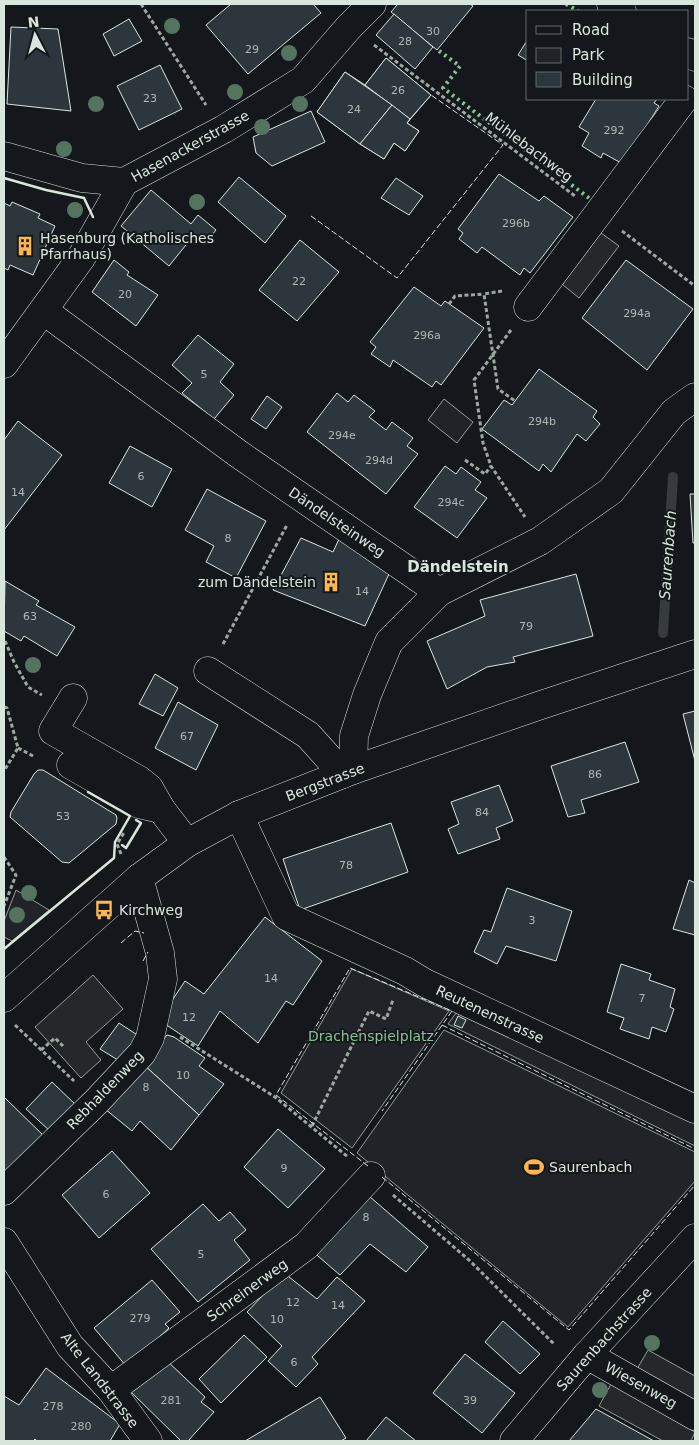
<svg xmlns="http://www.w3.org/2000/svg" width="699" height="1445" viewBox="0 0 699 1445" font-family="'DejaVu Sans',sans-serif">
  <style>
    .green { fill: #202428; stroke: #939e99 }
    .parking { fill: #24282b; stroke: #939e99 }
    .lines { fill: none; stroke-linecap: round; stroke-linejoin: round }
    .stream { stroke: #363b3e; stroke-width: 10 }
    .building { fill: #2c363c; stroke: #d8e6dc }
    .minor-casing { stroke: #d8e6dc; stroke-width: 29 }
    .path { stroke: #9da8a2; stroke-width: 3; stroke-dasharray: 4 2.5; stroke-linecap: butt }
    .minor { stroke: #14181c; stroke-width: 28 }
    .hedge { stroke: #8ac095; stroke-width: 4; stroke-dasharray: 2.5 4; stroke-linecap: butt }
    .fence { stroke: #d8e6dc; stroke-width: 1; stroke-dasharray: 6 2.5; stroke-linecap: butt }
    .wall { stroke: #d8e6dc; stroke-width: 2.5 }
    .tree { fill: #55745f }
    .labels { text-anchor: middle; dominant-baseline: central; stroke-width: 4; stroke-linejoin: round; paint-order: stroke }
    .number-label { font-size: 11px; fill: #adbab4 }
    .street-label { font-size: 14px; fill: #d8e6dc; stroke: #14181c }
    .poi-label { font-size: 14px; fill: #d8e6dc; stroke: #14181c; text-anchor: start }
    .park-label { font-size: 14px; fill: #8ac095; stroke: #14181c }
    .water-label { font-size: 15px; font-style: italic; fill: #d8e6dc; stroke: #14181c }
    .neighbourhood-label { font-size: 15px; font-weight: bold; fill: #d8e6dc; stroke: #14181c }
  </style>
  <rect width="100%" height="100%" fill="#14181c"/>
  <g class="green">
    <polygon points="444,399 473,422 457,443 428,420"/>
    <polygon points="16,890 49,910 12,941 4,937 4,921"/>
    <polygon points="352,969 449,1011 352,1148 281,1093"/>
    <polygon points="456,1013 695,1121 695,1146 448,1024"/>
    <polygon points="444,1030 695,1152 695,1181 568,1327 357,1153"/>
  </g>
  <g class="parking">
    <polygon points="601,233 619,246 579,298 562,284"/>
    <polygon points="93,975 123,1009 86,1042 101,1060 81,1078 35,1027"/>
    <polygon points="648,1350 695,1376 695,1401 637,1369"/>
    <polygon points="611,1384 695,1432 691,1441 663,1441 599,1406"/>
  </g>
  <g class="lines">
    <polyline class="stream" points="663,633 673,477"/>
  </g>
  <g class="building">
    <polygon points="231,4 313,4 321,13 248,74 206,25"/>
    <polygon points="398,4 470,4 473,6 437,50 391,12"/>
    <polygon points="394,14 433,47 415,69 376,35"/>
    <polygon points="129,19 142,41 114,56 103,34"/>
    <polygon points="11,27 58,29 71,111 7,104"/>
    <polygon points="528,39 528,61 518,55"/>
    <polygon points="386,58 431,95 407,123 419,131 405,151 394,143 384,159 360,144 317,112 345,72 365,85"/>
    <polygon points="386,58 431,95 410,119 365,85"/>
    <polygon points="160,65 182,109 139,130 117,86"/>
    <polygon points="345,72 392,105 360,144 317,112"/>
    <polygon points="596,99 657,99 654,103 659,106 623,164 603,153 601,158 582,146 589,133 579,127"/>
    <polygon points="392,105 410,119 407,123 419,131 405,151 394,143 384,159 360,144"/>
    <polygon points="311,111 325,142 272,166 256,153 253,137"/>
    <polygon points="499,174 539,201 544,196 573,217 530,273 524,268 520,275 482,247 477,253 459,239 463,233 458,229"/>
    <polygon points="239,177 286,216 265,243 218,202"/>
    <polygon points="396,178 423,196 409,215 381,198"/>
    <polygon points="151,190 191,224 198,215 216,230 204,245 194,235 169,266 121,226"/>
    <polygon points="12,202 40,214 38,218 55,226 33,275 10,265 8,270 4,268 4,203 10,206"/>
    <polygon points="300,240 339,272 297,321 259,290"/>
    <polygon points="114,260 129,272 127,275 158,295 136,326 92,292"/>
    <polygon points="626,260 693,309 647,370 582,318"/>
    <polygon points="414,287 441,306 445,301 484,328 441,385 436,381 432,387 393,360 390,367 371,354 376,347 370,342"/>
    <polygon points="198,335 234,364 220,382 234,395 214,419 182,393 192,383 172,365"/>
    <polygon points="539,369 597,411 593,417 600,424 586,441 577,434 551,472 543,464 539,471 482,429 504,400 512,405"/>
    <polygon points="337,393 348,402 354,395 375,411 369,417 386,430 392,422 413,438 407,446 418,454 386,494 307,432"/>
    <polygon points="267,396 282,407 266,429 251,419"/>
    <polygon points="18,421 62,455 4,530 4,440"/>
    <polygon points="130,446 172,469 152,507 109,483"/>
    <polygon points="445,466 456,474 461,467 481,482 475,490 487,498 457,538 414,507"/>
    <polygon points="207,489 266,521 236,578 206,562 214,546 185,530"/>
    <polygon points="690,494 695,494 695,543 693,543"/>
    <polygon points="301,538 333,552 339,539 389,574 365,626 273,590"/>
    <polygon points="576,574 593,636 513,657 515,662 487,667 447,689 427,641 485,616 480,600"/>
    <polygon points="5,581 39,601 36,605 75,627 57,656 24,636 21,641 4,631"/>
    <polygon points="155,674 178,688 163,716 139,704"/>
    <polygon points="178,702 218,725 196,770 155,748"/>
    <polygon points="695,711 695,761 683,714"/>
    <polygon points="625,742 639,782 581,800 585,813 568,817 551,766"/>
    <polygon points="38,770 43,770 116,815 117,818 116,824 69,863 62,862 10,817 11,812 34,774"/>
    <polygon points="499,785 513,821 496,828 500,839 458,854 448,829 459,824 451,802"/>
    <polygon points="391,823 408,872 300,910 283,859"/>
    <polygon points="689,880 695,883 695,935 673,929"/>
    <polygon points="507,888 572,911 556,961 506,946 497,964 474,952 484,930 491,932"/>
    <polygon points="265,917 322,961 293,1005 286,1001 258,1043 220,1011 198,1046 159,1020 185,981 204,994"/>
    <polygon points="621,964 651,974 649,980 675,989 670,1007 674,1009 666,1032 652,1027 649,1039 620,1029 624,1018 607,1012"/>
    <polygon points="458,1016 466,1020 462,1028 454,1025"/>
    <polygon points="119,1023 142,1038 121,1062 100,1049"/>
    <polygon points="167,1035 174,1037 205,1058 199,1066 224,1084 199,1115 143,1064"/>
    <polygon points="143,1064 199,1115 171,1150 140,1121 132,1131 105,1109"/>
    <polygon points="52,1082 76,1105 51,1132 26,1109"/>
    <polygon points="4,1097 48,1140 4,1186"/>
    <polygon points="278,1129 325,1169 288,1208 244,1167"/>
    <polygon points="112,1151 150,1193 99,1238 62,1195"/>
    <polygon points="362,1190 428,1247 406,1272 370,1244 340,1275 311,1250"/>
    <polygon points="203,1204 219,1221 230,1212 246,1230 234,1240 250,1260 198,1302 151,1249"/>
    <polygon points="284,1273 317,1299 337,1277 365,1301 312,1357 318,1364 296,1387 268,1361 282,1346 247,1312"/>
    <polygon points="152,1280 180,1312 165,1324 169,1328 127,1367 94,1328"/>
    <polygon points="503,1321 540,1354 520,1374 485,1342"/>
    <polygon points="244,1335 267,1357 221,1403 199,1379"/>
    <polygon points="465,1354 515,1393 482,1433 433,1393"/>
    <polygon points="164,1358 205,1397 201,1402 214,1412 188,1441 181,1441 131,1392"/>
    <polygon points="46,1368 120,1424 110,1441 37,1441 35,1439 33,1441 4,1441 4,1396 19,1405"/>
    <polygon points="320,1397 346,1438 341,1441 245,1441"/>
    <polygon points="596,1409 654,1441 569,1441"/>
    <polygon points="386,1417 416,1441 366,1441"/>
  </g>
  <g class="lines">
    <defs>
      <g id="minor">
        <polyline points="611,4 622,11"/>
        <polyline points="688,52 695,57"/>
        <polyline points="4,156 82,178 124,182"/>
        <polyline points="528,307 684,99"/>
        <polyline points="44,311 240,455 439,592 540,541 611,491 674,412 695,397"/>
        <polyline points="4,364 81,258 124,182 224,129 303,80 349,27 372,4"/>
        <polyline points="208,671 308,735 343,774"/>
        <polyline points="73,698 53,731 139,780 149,788 161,809 187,843"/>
        <polyline points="71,765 139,804 161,809"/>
        <polyline points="353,770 354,736 367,695 389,642 439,592"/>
        <polyline points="239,815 286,916 405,971 425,983 695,1109"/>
        <polyline points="4,998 139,878 187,843 239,815 353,770 538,706 695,654"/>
        <polyline points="4,1191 96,1102 142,1053 150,1038 163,979 160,953 139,878"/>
        <polyline points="4,1242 70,1346 111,1390 148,1441"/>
        <polyline points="587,1355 695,1416"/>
        <polyline points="111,1390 306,1246 371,1176"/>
        <polyline points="514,1441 587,1355 695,1238"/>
      </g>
    </defs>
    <use href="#minor" class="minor-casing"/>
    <g class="path">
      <polyline points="141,4 206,105"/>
      <polyline points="374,45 575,196"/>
      <polyline points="622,231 695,286"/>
      <polyline points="502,291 484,294 498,389 515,401"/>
      <polyline points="449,304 455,296 484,294"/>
      <polyline points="511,330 474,380 483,443 491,466 525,517"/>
      <polyline points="465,460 485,474 491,466"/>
      <polyline points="5,641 14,662 28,687 42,695"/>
      <polyline points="223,644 287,525"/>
      <polyline points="4,707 7,708 18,748 4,771"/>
      <polyline points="18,748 35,757"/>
      <polyline points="121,854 117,844 125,831"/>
      <polyline points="4,857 16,875 4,906"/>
      <polyline points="15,1025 74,1081"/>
      <polyline points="180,1037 275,1097 348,1157"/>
      <polyline points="41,1050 55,1038 63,1046"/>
      <polyline points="312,1126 369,1011 386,1019 393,1000"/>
      <polyline points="393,1195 469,1260 555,1345"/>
    </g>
    <use href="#minor" class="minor"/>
    <g class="hedge">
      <polyline points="566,4 578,11"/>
      <polyline points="439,51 460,66 443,88 589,198"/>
    </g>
    <g class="fence">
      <polyline points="311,216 397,278 503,145 431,95"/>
      <polyline points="121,943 135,931 144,933"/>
      <polyline points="143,961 148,952"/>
      <polyline points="442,1025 695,1149"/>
      <polyline points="368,1166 276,1095 350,968 452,1011 382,1111"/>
      <polyline points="382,1177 569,1330 695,1185"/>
    </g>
    <g class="wall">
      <polyline points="4,178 46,190 84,198 93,217"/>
      <polyline points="122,845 126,848 141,823 136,820"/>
      <polyline points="4,949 114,858 115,842 130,816 88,792"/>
    </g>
  </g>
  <g class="tree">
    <circle cx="172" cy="26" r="8"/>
    <circle cx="289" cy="53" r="8"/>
    <circle cx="235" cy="92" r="8"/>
    <circle cx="96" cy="104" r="8"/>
    <circle cx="300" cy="104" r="8"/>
    <circle cx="262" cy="127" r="8"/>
    <circle cx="64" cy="149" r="8"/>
    <circle cx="197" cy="202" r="8"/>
    <circle cx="75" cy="210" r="8"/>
    <circle cx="33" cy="665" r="8"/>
    <circle cx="29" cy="893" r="8"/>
    <circle cx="17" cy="915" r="8"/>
    <circle cx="652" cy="1343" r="8"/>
    <circle cx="600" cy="1390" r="8"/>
  </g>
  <defs>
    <symbol id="building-bare" viewBox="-9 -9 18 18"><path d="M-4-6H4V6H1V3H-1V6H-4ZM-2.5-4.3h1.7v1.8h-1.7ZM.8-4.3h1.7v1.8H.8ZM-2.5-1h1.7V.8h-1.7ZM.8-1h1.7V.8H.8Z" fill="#ffb74d" stroke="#14181c" stroke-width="2.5" paint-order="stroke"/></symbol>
    <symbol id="bus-bare" viewBox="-9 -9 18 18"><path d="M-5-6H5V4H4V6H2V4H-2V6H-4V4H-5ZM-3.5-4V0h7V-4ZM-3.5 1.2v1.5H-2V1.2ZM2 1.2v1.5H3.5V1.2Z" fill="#ffb74d" stroke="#14181c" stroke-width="2.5" paint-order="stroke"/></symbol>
    <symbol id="stadium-bare" viewBox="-9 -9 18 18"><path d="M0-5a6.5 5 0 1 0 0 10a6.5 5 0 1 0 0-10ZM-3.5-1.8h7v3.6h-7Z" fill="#ffb74d" stroke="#14181c" stroke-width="2.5" paint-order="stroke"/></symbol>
  </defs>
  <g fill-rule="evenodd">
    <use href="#building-bare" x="11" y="232" width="28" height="28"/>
    <use href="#building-bare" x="317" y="568" width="28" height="28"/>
    <use href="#bus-bare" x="90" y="896" width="28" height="28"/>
    <use href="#stadium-bare" x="520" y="1153" width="28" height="28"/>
  </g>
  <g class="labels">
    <g class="number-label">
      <text x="433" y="31">30</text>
      <text x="405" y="41">28</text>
      <text x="252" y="49">29</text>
      <text x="398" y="90">26</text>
      <text x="150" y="98">23</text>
      <text x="354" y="109">24</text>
      <text x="614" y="130">292</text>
      <text x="516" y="223">296b</text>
      <text x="299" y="281">22</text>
      <text x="125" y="294">20</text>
      <text x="637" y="313">294a</text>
      <text x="427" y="335">296a</text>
      <text x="204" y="374">5</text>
      <text x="542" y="421">294b</text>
      <text x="342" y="435">294e</text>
      <text x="379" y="460">294d</text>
      <text x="141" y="476">6</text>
      <text x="18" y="492">14</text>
      <text x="451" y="502">294c</text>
      <text x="228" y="538">8</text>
      <text x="362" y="591">14</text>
      <text x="30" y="616">63</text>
      <text x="526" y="626">79</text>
      <text x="187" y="736">67</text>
      <text x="595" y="774">86</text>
      <text x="482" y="812">84</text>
      <text x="63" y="816">53</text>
      <text x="346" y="865">78</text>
      <text x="532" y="920">3</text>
      <text x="271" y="978">14</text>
      <text x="642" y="998">7</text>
      <text x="189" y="1017">12</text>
      <text x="183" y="1075">10</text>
      <text x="146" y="1087">8</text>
      <text x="284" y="1168">9</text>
      <text x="106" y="1194">6</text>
      <text x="366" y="1217">8</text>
      <text x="201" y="1254">5</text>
      <text x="293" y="1302">12</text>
      <text x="338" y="1305">14</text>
      <text x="140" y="1318">279</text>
      <text x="277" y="1319">10</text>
      <text x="294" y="1362">6</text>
      <text x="171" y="1400">281</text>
      <text x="470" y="1400">39</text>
      <text x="53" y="1406">278</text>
      <text x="81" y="1426">280</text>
    </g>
    <g class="street-label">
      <text transform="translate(190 146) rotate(-29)">Hasenackerstrasse</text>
      <text transform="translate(529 147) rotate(37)">Mühlebachweg</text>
      <text transform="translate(337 522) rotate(34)">Dändelsteinweg</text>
      <text transform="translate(325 782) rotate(-21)">Bergstrasse</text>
      <text transform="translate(490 1014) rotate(25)">Reutenenstrasse</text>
      <text transform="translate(105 1090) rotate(-46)">Rebhaldenweg</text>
      <text transform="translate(247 1290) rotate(-36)">Schreinerweg</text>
      <text transform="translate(604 1339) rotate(-48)">Saurenbachstrasse</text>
      <text transform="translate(100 1380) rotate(52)">Alte Landstrasse</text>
      <text transform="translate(641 1385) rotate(29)">Wiesenweg</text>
    </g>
    <g class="poi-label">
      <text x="40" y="238">Hasenburg (Katholisches<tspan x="40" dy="16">Pfarrhaus)</tspan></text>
      <text x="316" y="582" text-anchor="end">zum Dändelstein</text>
      <text x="119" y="910">Kirchweg</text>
      <text x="549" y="1167">Saurenbach</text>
    </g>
    <g class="park-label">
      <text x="371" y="1036">Drachenspielplatz</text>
    </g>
    <g class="water-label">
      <text transform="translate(668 555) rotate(-86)">Saurenbach</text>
    </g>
    <g class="neighbourhood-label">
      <text x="458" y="567">Dändelstein</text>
    </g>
  </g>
  <rect width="699" height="1445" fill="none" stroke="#d8e6dc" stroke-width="10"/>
  <rect x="526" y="10" width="162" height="90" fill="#14181c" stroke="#626a69"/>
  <rect x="536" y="26" width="25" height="8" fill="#14181c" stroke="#626a69"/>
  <text x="572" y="35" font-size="15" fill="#d8e6dc">Road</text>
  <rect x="536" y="48" width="25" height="15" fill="#202428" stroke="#626a69"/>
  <text x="572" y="60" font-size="15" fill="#d8e6dc">Park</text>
  <rect x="536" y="72" width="25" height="15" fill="#2c363c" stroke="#626a69"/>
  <text x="572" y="85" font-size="15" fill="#d8e6dc">Building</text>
  <g transform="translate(35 35) rotate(354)" stroke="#14181c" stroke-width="4" paint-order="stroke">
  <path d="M0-4L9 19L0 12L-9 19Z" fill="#d8e6dc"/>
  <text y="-8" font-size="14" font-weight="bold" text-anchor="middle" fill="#d8e6dc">N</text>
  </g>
</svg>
